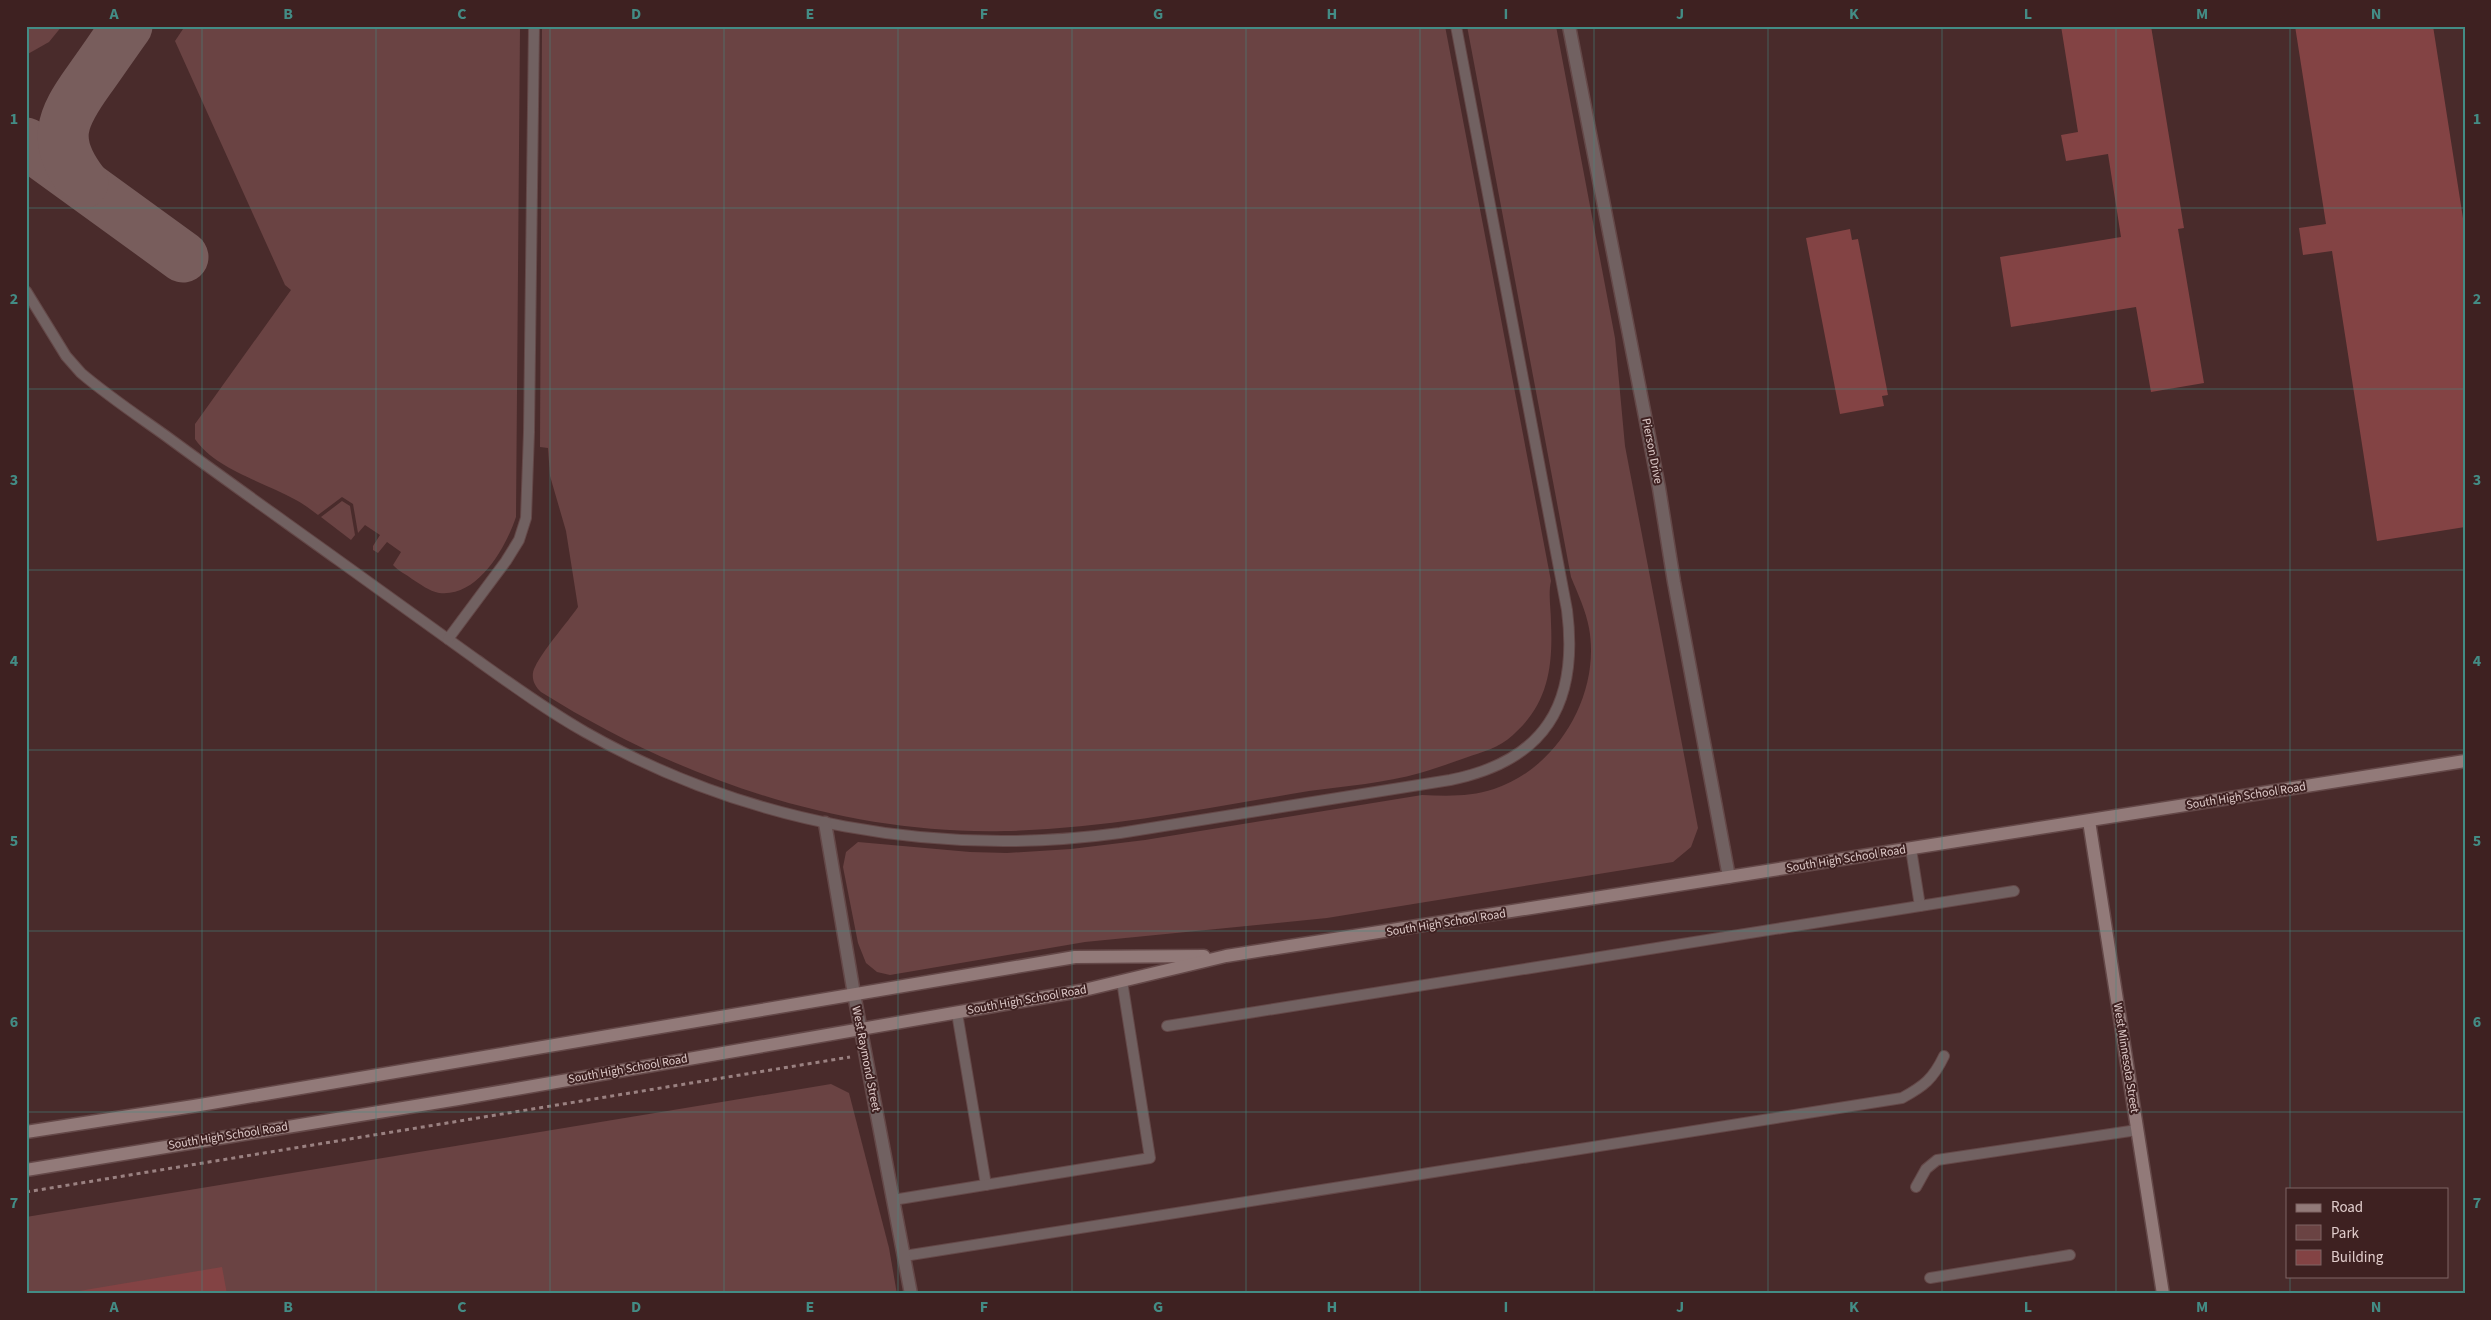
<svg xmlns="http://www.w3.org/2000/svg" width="2491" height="1320" viewBox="0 0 2491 1320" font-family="'Source Sans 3',sans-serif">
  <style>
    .green { fill: #6a4343 }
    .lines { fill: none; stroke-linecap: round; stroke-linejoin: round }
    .taxiway { stroke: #785d5c; stroke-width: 51 }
    .building { fill: #834344 }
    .lane-casing { stroke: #644848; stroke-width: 12 }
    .street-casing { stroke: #644848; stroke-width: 15 }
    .secondary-casing { stroke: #644848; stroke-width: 15 }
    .path { stroke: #9a8181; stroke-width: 3; stroke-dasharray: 4 4; stroke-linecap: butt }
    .lane { stroke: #716161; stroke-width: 10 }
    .street { stroke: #716161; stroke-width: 12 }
    .secondary { stroke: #927a79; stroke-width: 12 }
    .grid { fill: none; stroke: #438c85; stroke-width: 1; stroke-opacity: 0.55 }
    .labels { text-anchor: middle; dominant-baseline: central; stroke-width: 4; stroke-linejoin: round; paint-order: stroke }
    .street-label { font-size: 12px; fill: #e0cccb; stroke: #3e2121 }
    .neatline { fill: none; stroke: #438c85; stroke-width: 2 }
    .grid-label { font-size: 16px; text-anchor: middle; font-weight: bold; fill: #438c85 }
  </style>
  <rect width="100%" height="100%" fill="#492b2b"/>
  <g class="green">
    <polygon points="26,26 62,26 49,42 26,55"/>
    <path d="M185 26H520L516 517C506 547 478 598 439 593 429 591 420 584 412 579 406 574 398 571 393 565L401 552 387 542 378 553 373 550V546L380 535 365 525 358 533 353 504 342 497 318 515C311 510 304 504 296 500 264 482 215 469 195 439V424L291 290 285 285 175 41Z"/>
    <path d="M542 26H1445L1551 581C1548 594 1551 609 1551 623 1553 667 1548 704 1513 735 1499 748 1482 752 1465 758 1450 763 1435 769 1420 773 1385 783 1346 786 1309 791 1208 808 1107 829 1005 831 840 835 678 778 541 692 534 686 530 676 535 667 542 651 567 623 578 607L566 531 550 476 548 448 540 447Z"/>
    <path d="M1467 26H1556L1615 338 1625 446 1698 828 1691 847 1673 862 1327 918 1085 942 890 975 877 972 866 963 858 943 843 867 846 852 858 842 970 852 1007 853 1071 849 1145 840 1422 795C1447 796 1470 797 1494 789 1558 768 1601 694 1589 628 1586 611 1578 594 1571 577Z"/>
    <polygon points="342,501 350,506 355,535 351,540 321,517"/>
    <polygon points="831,1084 849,1093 889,1248 897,1294 26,1294 26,1217"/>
  </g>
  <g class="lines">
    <g class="taxiway">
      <polyline points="26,143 183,257"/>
      <path d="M83 183C51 141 61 119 89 80 102 62 114 44 127 26"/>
    </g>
  </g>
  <g class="building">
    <polygon points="2061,26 2151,26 2184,228 2178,229 2204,383 2151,392 2136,307 2011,327 2000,257 2121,237 2108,154 2066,161 2061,135 2078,132"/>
    <polygon points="2295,26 2433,26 2465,231 2465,527 2377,541 2332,251 2303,255 2299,228 2326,224"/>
    <polygon points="1850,229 1852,240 1858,239 1888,395 1882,396 1884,406 1840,414 1806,238"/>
    <polygon points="222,1267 227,1294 67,1294 67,1293"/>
  </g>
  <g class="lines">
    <defs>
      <g id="lane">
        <path d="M26 291 66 356 81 373C108 396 138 416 166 436 223 478 281 519 338 560 385 594 431 627 477 660 512 685 548 711 585 732 747 824 937 858 1120 833L1450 780C1545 761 1579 704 1567 610L1456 26"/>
        <polyline points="448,639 506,561 519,540 526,518 529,432 534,26"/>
        <polyline points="1911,849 1920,906"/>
        <polyline points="957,1013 986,1185"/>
        <polyline points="1167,1026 2014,891"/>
        <polyline points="1916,1187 1926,1169 1937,1160 2137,1130"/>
        <polyline points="893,1200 1150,1158 1122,981"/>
        <path d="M904 1256 1902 1098C1924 1086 1933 1079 1944 1056"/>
        <polyline points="1930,1278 2070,1255"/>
      </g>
      <g id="street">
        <polyline points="1569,26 1659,488 1674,582 1729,877"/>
        <polyline points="825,823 854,994 911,1294"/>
      </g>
      <g id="secondary">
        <polyline points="2089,821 2163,1294"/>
        <polyline points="26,1132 194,1106 1075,957 1204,956"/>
        <polyline points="26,1170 458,1099 1080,991 1226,956 2465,761"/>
      </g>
    </defs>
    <use href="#lane" class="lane-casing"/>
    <use href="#street" class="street-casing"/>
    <use href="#secondary" class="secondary-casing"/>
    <polyline class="path" points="26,1192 850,1057"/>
    <use href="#lane" class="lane"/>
    <use href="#street" class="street"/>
    <use href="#secondary" class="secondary"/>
  </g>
  <path class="grid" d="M202 26V1294M376 26V1294M550 26V1294M724 26V1294M898 26V1294M1072 26V1294M1246 26V1294M1420 26V1294M1594 26V1294M1768 26V1294M1942 26V1294M2116 26V1294M2290 26V1189M26 208H2465M26 389H2465M26 570H2465M26 750H2465M26 931H2465M26 1112H2465M2290 1276V1294"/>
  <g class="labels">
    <g class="street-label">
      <text transform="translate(1652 451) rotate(79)">Pierson Drive</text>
      <text transform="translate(2246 796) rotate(-9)">South High School Road</text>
      <text transform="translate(1846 859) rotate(-9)">South High School Road</text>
      <text transform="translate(1446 923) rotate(-9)">South High School Road</text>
      <text transform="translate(1027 1000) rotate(-10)">South High School Road</text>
      <text transform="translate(2126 1058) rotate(81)">West Minnesota Street</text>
      <text transform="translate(866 1059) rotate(79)">West Raymond Street</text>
      <text transform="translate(628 1069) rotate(-10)">South High School Road</text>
      <text transform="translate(228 1136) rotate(-9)">South High School Road</text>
    </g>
  </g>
  <rect width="2491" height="1320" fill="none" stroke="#3e2121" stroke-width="55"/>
  <rect x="2286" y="1188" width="162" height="90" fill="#3e2121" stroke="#7f6565"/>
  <rect x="2296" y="1204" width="25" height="8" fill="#927a79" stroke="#7f6565"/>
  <text x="2331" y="1212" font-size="15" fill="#e0cccb">Road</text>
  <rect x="2296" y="1225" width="25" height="15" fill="#6a4343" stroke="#7f6565"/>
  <text x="2331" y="1238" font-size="15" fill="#e0cccb">Park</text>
  <rect x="2296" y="1250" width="25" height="15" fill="#834344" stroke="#7f6565"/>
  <text x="2331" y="1262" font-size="15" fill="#e0cccb">Building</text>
  <rect x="28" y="28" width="2436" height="1264" class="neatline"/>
  <g class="grid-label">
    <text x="114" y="19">A</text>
    <text x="288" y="19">B</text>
    <text x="462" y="19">C</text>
    <text x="636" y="19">D</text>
    <text x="810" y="19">E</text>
    <text x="984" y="19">F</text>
    <text x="1158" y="19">G</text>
    <text x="1332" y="19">H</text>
    <text x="1506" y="19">I</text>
    <text x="1680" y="19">J</text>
    <text x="1854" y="19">K</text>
    <text x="2028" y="19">L</text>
    <text x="2202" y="19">M</text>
    <text x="2376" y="19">N</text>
    <text x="14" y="124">1</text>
    <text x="2477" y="124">1</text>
    <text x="14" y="304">2</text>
    <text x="2477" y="304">2</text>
    <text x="14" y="485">3</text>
    <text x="2477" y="485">3</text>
    <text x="14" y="666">4</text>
    <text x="2477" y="666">4</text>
    <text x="14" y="846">5</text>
    <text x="2477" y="846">5</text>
    <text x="14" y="1027">6</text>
    <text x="2477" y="1027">6</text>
    <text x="14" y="1208">7</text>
    <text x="2477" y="1208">7</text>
    <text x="114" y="1312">A</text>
    <text x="288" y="1312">B</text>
    <text x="462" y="1312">C</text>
    <text x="636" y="1312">D</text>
    <text x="810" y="1312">E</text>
    <text x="984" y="1312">F</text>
    <text x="1158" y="1312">G</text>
    <text x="1332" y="1312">H</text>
    <text x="1506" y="1312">I</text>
    <text x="1680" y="1312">J</text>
    <text x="1854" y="1312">K</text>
    <text x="2028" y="1312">L</text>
    <text x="2202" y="1312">M</text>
    <text x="2376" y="1312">N</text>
  </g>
</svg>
